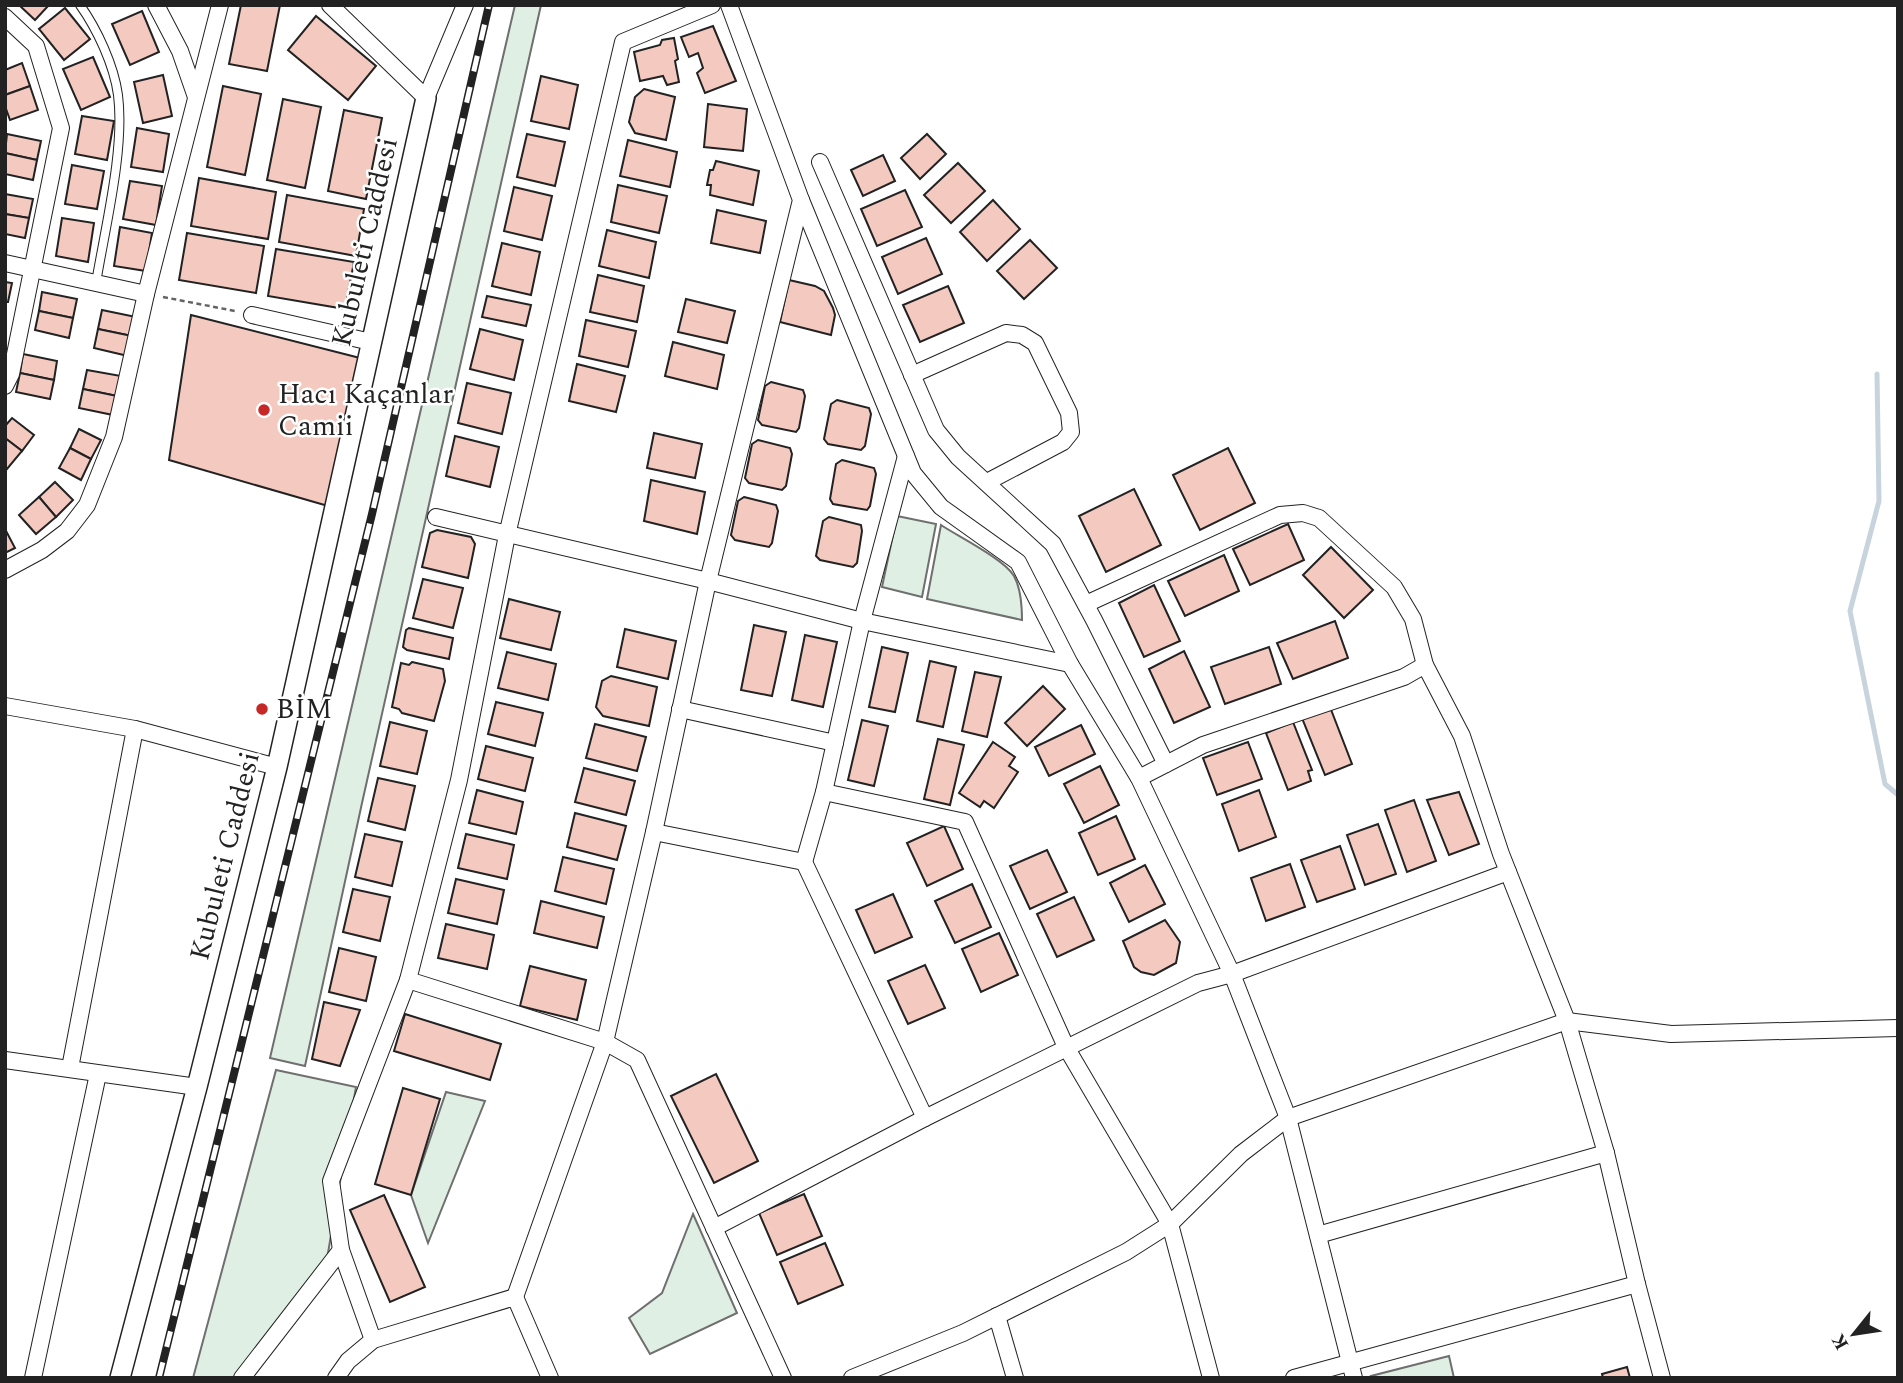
<svg xmlns="http://www.w3.org/2000/svg" width="1903" height="1383" viewBox="0 0 1903 1383" font-family="Spectral,serif">
  <style>
    .green { fill: #e0efe3; stroke: #6f6f6f; stroke-width: 2 }
    .lines { fill: none; stroke-linecap: round; stroke-linejoin: round }
    .stream { stroke: #c7d3dd; stroke-width: 5 }
    .building { fill: #f3c9c0; stroke: #222; stroke-width: 2 }
    .service-casing { stroke: #222; stroke-width: 10 }
    .minor-casing { stroke: #222; stroke-width: 18 }
    .tertiary-casing { stroke: #222; stroke-width: 22 }
    .path { stroke: #646464; stroke-width: 2.5; stroke-dasharray: 5 3.5; stroke-linecap: butt }
    .service { stroke: #fff; stroke-width: 8 }
    .minor { stroke: #fff; stroke-width: 16 }
    .tertiary { stroke: #fff; stroke-width: 19 }
    .rail-casing { stroke: #222; stroke-width: 8 }
    .rail { stroke: #fff; stroke-width: 5; stroke-dasharray: 16; stroke-linecap: butt }
    .poi-dot { fill: #c62828; stroke: #fff; stroke-width: 2.5 }
    .labels { text-anchor: middle; dominant-baseline: central; stroke-width: 5; stroke-linejoin: round; paint-order: stroke }
    .street-label { font-size: 28px; fill: #222; stroke: #fff }
    .poi-label { font-size: 28px; fill: #222; stroke: #fff; text-anchor: start }
  </style>
  <rect width="100%" height="100%" fill="#fff"/>
  <g class="green">
    <polygon points="515,5 541,5 362,803 305,1066 270,1058"/>
    <polygon points="897,516 936,524 922,597 882,587"/>
    <path d="M941 525C959 537 1004 559 1014 576 1021 589 1022 607 1022 620L927 599Z"/>
    <polygon points="276,1070 356,1087 327,1259 237,1378 193,1378"/>
    <polygon points="446,1092 485,1101 428,1243 411,1195"/>
    <polygon points="693,1214 737,1313 650,1354 629,1318 662,1293"/>
    <polygon points="1449,1356 1454,1378 1372,1378 1371,1376"/>
  </g>
  <g class="lines">
    <polyline class="stream" points="1877,374 1879,501 1850,611 1885,784 1898,795"/>
  </g>
  <g class="building">
    <polygon points="19,5 49,5 35,20"/>
    <polygon points="241,5 280,5 267,71 229,64"/>
    <polygon points="65,8 90,39 64,60 39,29"/>
    <polygon points="142,11 159,52 130,65 112,24"/>
    <polygon points="316,16 376,66 348,100 288,50"/>
    <polygon points="713,26 736,81 705,93 697,73 703,68 698,53 689,57 681,37"/>
    <polygon points="674,38 678,59 675,61 679,82 667,85 663,76 640,81 634,52 660,45 662,40"/>
    <polygon points="93,57 110,97 81,110 63,69"/>
    <polygon points="22,63 30,86 5,95 5,70"/>
    <polygon points="163,75 172,116 143,123 134,82"/>
    <polygon points="541,76 578,85 569,129 531,121"/>
    <polygon points="30,86 38,110 10,120 5,106 5,95"/>
    <polygon points="223,86 261,94 245,175 207,167"/>
    <polygon points="644,89 675,97 666,140 635,133 629,122 635,97"/>
    <polygon points="283,99 321,107 305,188 267,180"/>
    <polygon points="708,104 747,109 743,151 704,147"/>
    <polygon points="344,110 382,118 366,199 328,191"/>
    <polygon points="82,116 114,121 107,160 75,154"/>
    <polygon points="137,128 169,134 163,172 131,167"/>
    <polygon points="7,134 41,141 37,160 5,153"/>
    <polygon points="527,134 565,142 555,186 517,177"/>
    <polygon points="927,134 946,154 920,179 901,158"/>
    <polygon points="628,140 677,152 670,187 620,176"/>
    <polygon points="5,153 37,160 33,180 5,174"/>
    <polygon points="883,155 895,181 863,196 851,170"/>
    <polygon points="716,161 759,171 753,205 710,195 711,185 707,185 710,170 713,170"/>
    <polygon points="958,163 985,191 951,223 924,195"/>
    <polygon points="72,165 104,171 97,209 65,204"/>
    <polygon points="199,178 276,192 268,239 191,226"/>
    <polygon points="130,181 162,186 156,225 123,219"/>
    <polygon points="618,185 667,196 659,233 611,222"/>
    <polygon points="514,187 552,196 542,240 504,231"/>
    <polygon points="905,190 922,227 877,246 861,209"/>
    <polygon points="5,194 33,199 29,218 5,214"/>
    <polygon points="287,195 364,209 356,256 279,242"/>
    <polygon points="993,200 1020,229 987,261 960,232"/>
    <polygon points="717,210 766,221 760,253 711,243"/>
    <polygon points="5,214 29,218 25,238 5,234"/>
    <polygon points="62,218 94,223 88,262 56,256"/>
    <polygon points="120,227 152,233 146,271 114,266"/>
    <polygon points="607,230 656,242 649,278 599,266"/>
    <polygon points="187,233 264,246 256,293 179,280"/>
    <polygon points="926,238 942,274 898,294 882,257"/>
    <polygon points="1030,240 1057,268 1024,299 997,271"/>
    <polygon points="502,243 540,252 531,295 492,286"/>
    <polygon points="276,249 354,262 345,309 268,296"/>
    <polygon points="598,275 644,286 637,322 590,312"/>
    <polygon points="789,280 815,286 824,291 833,308 835,315 831,335 780,322"/>
    <polygon points="5,282 12,283 8,302 5,302"/>
    <polygon points="948,286 964,323 920,342 903,305"/>
    <polygon points="42,292 77,299 73,318 39,311"/>
    <polygon points="487,296 531,305 526,326 482,317"/>
    <polygon points="686,299 735,311 727,343 678,332"/>
    <polygon points="102,310 136,317 132,336 98,329"/>
    <polygon points="39,311 73,318 69,338 35,330"/>
    <polygon points="191,315 364,359 328,506 169,460"/>
    <polygon points="586,320 636,331 628,367 579,356"/>
    <polygon points="98,329 132,336 128,356 94,348"/>
    <polygon points="480,329 523,340 514,380 470,369"/>
    <polygon points="673,342 724,355 717,389 665,376"/>
    <polygon points="23,354 57,361 54,380 20,373"/>
    <polygon points="577,364 625,376 616,412 569,401"/>
    <polygon points="87,370 121,376 117,396 83,389"/>
    <polygon points="20,373 54,380 50,399 16,392"/>
    <polygon points="771,382 803,390 805,396 799,428 796,432 762,425 758,420 765,386"/>
    <polygon points="467,383 511,393 502,434 458,423"/>
    <polygon points="83,389 117,396 113,415 79,408"/>
    <polygon points="837,400 869,408 871,414 865,446 861,450 828,444 824,439 831,404"/>
    <polygon points="12,418 34,435 22,451 5,438 5,426"/>
    <polygon points="79,429 101,440 91,459 70,448"/>
    <polygon points="654,433 702,444 695,478 647,468"/>
    <polygon points="455,436 499,447 490,487 446,476"/>
    <polygon points="5,438 22,451 7,469 5,468"/>
    <polygon points="758,440 790,448 792,454 786,486 782,490 749,483 745,478 752,444"/>
    <polygon points="70,448 91,459 81,480 59,468"/>
    <polygon points="1228,448 1255,503 1200,530 1173,475"/>
    <polygon points="842,460 874,468 876,474 870,506 867,510 833,504 830,499 836,464"/>
    <polygon points="651,480 705,492 697,534 644,521"/>
    <polygon points="55,482 73,500 56,517 39,497"/>
    <polygon points="1134,489 1161,545 1106,572 1079,516"/>
    <polygon points="39,497 56,517 36,534 19,515"/>
    <polygon points="744,497 776,505 778,511 772,543 769,547 735,540 731,535 738,501"/>
    <polygon points="829,517 861,525 862,531 857,563 853,567 820,560 816,556 823,521"/>
    <polygon points="1288,524 1304,560 1250,585 1233,549"/>
    <polygon points="5,529 15,548 5,553"/>
    <polygon points="437,530 471,537 475,544 468,578 422,567 430,533"/>
    <polygon points="1331,547 1373,590 1344,618 1303,575"/>
    <polygon points="1224,555 1239,591 1185,616 1168,581"/>
    <polygon points="423,579 463,588 453,628 413,618"/>
    <polygon points="1154,585 1180,641 1144,657 1119,603"/>
    <polygon points="509,599 560,612 551,650 500,638"/>
    <polygon points="1335,621 1348,658 1293,679 1277,643"/>
    <polygon points="754,625 786,632 772,696 741,690"/>
    <polygon points="409,628 453,638 449,659 407,650 403,647 406,630"/>
    <polygon points="625,629 676,641 668,679 617,667"/>
    <polygon points="805,635 837,642 823,707 792,700"/>
    <polygon points="882,647 908,653 895,712 869,707"/>
    <polygon points="1269,647 1281,684 1225,704 1211,667"/>
    <polygon points="1184,651 1210,707 1174,723 1149,669"/>
    <polygon points="507,652 556,664 548,700 498,688"/>
    <polygon points="930,661 956,667 943,727 917,721"/>
    <polygon points="412,662 443,669 445,681 434,721 402,713 399,709 392,707 401,663 409,665"/>
    <polygon points="975,672 1001,677 987,737 962,731"/>
    <polygon points="611,676 657,687 649,726 603,716 596,707 602,681"/>
    <polygon points="1043,686 1065,709 1027,746 1005,723"/>
    <polygon points="496,702 543,713 535,746 488,734"/>
    <polygon points="1330,707 1352,764 1325,775 1302,718"/>
    <polygon points="862,720 888,726 874,786 848,780"/>
    <polygon points="390,722 427,731 417,774 380,766"/>
    <polygon points="1293,722 1312,770 1308,771 1311,781 1288,790 1266,733"/>
    <polygon points="595,724 646,737 637,771 586,758"/>
    <polygon points="1081,725 1095,754 1049,776 1035,747"/>
    <polygon points="938,739 964,745 950,805 924,799"/>
    <polygon points="993,742 1015,757 1009,766 1018,772 994,808 984,801 980,807 959,793"/>
    <polygon points="1248,742 1262,779 1217,795 1203,758"/>
    <polygon points="486,746 533,758 525,791 478,779"/>
    <polygon points="1100,766 1119,805 1084,823 1064,784"/>
    <polygon points="584,768 635,781 626,815 575,802"/>
    <polygon points="378,778 415,786 405,830 368,821"/>
    <polygon points="477,790 523,802 516,834 469,823"/>
    <polygon points="1259,790 1276,837 1239,851 1222,804"/>
    <polygon points="1459,792 1479,844 1449,855 1427,800"/>
    <polygon points="1414,800 1436,861 1407,872 1385,810"/>
    <polygon points="575,813 626,826 617,860 567,847"/>
    <polygon points="1116,816 1135,859 1098,875 1079,833"/>
    <polygon points="1378,824 1396,874 1365,885 1347,835"/>
    <polygon points="944,826 963,869 927,886 907,843"/>
    <polygon points="365,834 402,842 392,886 355,877"/>
    <polygon points="466,834 514,845 507,879 458,868"/>
    <polygon points="1340,846 1355,889 1317,902 1301,860"/>
    <polygon points="1047,850 1067,892 1030,909 1010,866"/>
    <polygon points="563,857 614,869 606,904 555,891"/>
    <polygon points="1290,864 1305,907 1266,921 1251,878"/>
    <polygon points="1145,865 1165,904 1129,922 1110,883"/>
    <polygon points="456,879 504,890 497,924 448,913"/>
    <polygon points="972,884 991,927 955,943 935,901"/>
    <polygon points="353,889 390,897 380,941 343,932"/>
    <polygon points="893,894 912,937 875,953 856,910"/>
    <polygon points="1074,897 1094,940 1057,957 1037,914"/>
    <polygon points="541,901 604,917 597,948 534,933"/>
    <polygon points="1165,920 1180,942 1176,963 1154,975 1141,972 1134,967 1123,941"/>
    <polygon points="446,924 494,935 487,969 438,958"/>
    <polygon points="999,933 1018,975 981,992 962,949"/>
    <polygon points="339,948 376,957 366,1001 329,992"/>
    <polygon points="925,965 945,1008 908,1024 888,981"/>
    <polygon points="530,966 586,980 577,1020 520,1006"/>
    <polygon points="324,1002 360,1010 340,1066 312,1059"/>
    <polygon points="405,1014 501,1044 490,1080 394,1051"/>
    <polygon points="716,1074 758,1161 714,1183 671,1096"/>
    <polygon points="403,1088 440,1099 411,1195 375,1184"/>
    <polygon points="804,1194 822,1236 777,1255 759,1213"/>
    <polygon points="384,1195 425,1287 390,1302 350,1210"/>
    <polygon points="825,1243 843,1285 798,1304 780,1262"/>
    <polygon points="1627,1367 1630,1378 1603,1378 1602,1374"/>
  </g>
  <g class="lines">
    <defs>
      <path id="service" d="M80 5C97 29 114 65 118 95 125 149 105 228 96 283"/>
      <g id="minor">
        <polyline points="156,5 180,51 196,97"/>
        <polyline points="330,5 426,98 465,5"/>
        <polyline points="712,5 623,42 507,535 459,780 408,980 605,1042 637,1060 783,1378"/>
        <polyline points="5,17 36,46 61,128 11,374 5,386"/>
        <polyline points="820,162 936,430 958,457 1053,544 1094,620 1166,764"/>
        <polyline points="801,200 913,473 941,507 1018,562 1070,664 1139,778 1232,974 1288,1118 1354,1378"/>
        <polyline points="5,263 146,294"/>
        <polyline points="252,315 371,342"/>
        <polyline points="912,375 1006,333 1022,335 1035,343 1069,413 1071,432 1063,442 987,482"/>
        <polyline points="436,517 708,581 862,621 1070,664"/>
        <polyline points="5,570 42,550 67,531 87,505 114,437 146,294 220,5"/>
        <polyline points="1086,604 1280,515 1303,513 1319,518 1394,587 1413,619 1425,665 1462,736 1501,854 1567,1021 1606,1153 1637,1284 1662,1378"/>
        <polyline points="5,706 135,729 277,767"/>
        <polyline points="680,709 835,743"/>
        <polyline points="1139,778 1203,745 1404,677 1425,665"/>
        <polyline points="824,792 965,822 1066,1047 1170,1224 1211,1378"/>
        <polyline points="654,832 804,862 925,1118"/>
        <polyline points="804,862 824,792 862,621 906,456"/>
        <polyline points="5,1060 197,1087"/>
        <polyline points="70,1068 135,729"/>
        <polyline points="714,1228 925,1118 1198,983 1232,974 1508,872"/>
        <polyline points="1318,1235 1606,1153"/>
        <polyline points="515,1297 605,1042 654,832 708,581 801,200 729,5"/>
        <polyline points="997,1316 1015,1378"/>
        <polyline points="373,1340 341,1250 331,1181 408,980"/>
        <polyline points="33,1378 98,1074"/>
        <polyline points="242,1378 341,1250"/>
        <polyline points="336,1378 348,1361 373,1340 515,1297 550,1378"/>
        <polyline points="852,1378 963,1333 1126,1252 1170,1224 1241,1154 1288,1118 1567,1021 1671,1034 1898,1028"/>
        <polyline points="1294,1378 1637,1284"/>
      </g>
      <polyline id="tertiary" points="120,1378 197,1087 277,767 426,98"/>
    </defs>
    <use href="#service" class="service-casing"/>
    <use href="#minor" class="minor-casing"/>
    <use href="#tertiary" class="tertiary-casing"/>
    <polyline class="path" points="163,297 235,311"/>
    <use href="#service" class="service"/>
    <use href="#minor" class="minor"/>
    <use href="#tertiary" class="tertiary"/>
    <defs>
      <polyline id="rail" points="159,1378 372,514 489,5"/>
    </defs>
    <use href="#rail" class="rail-casing"/>
    <use href="#rail" class="rail"/>
  </g>
  <g class="poi-dot">
    <circle cx="264" cy="410" r="7"/>
    <circle cx="262" cy="709" r="7"/>
  </g>
  <g class="labels">
    <g class="street-label">
      <text transform="translate(365 242) rotate(-77)">Kubuleti Caddesi</text>
      <text transform="translate(225 856) rotate(-76)">Kubuleti Caddesi</text>
    </g>
    <g class="poi-label">
      <text x="278" y="394">Hacı Kaçanlar<tspan x="278" dy="32">Camii</tspan></text>
      <text x="276" y="709">BİM</text>
    </g>
  </g>
  <rect width="1903" height="1383" fill="none" stroke="#222222" stroke-width="14"/>
  <g transform="translate(1854 1334) rotate(240)" stroke="#ffffff" stroke-width="5" paint-order="stroke">
  <path d="M0-5L12 26L0 18L-12 26Z" fill="#222222"/>
  <text y="-10" font-size="19" font-weight="bold" text-anchor="middle" fill="#222222">K</text>
  </g>
</svg>
